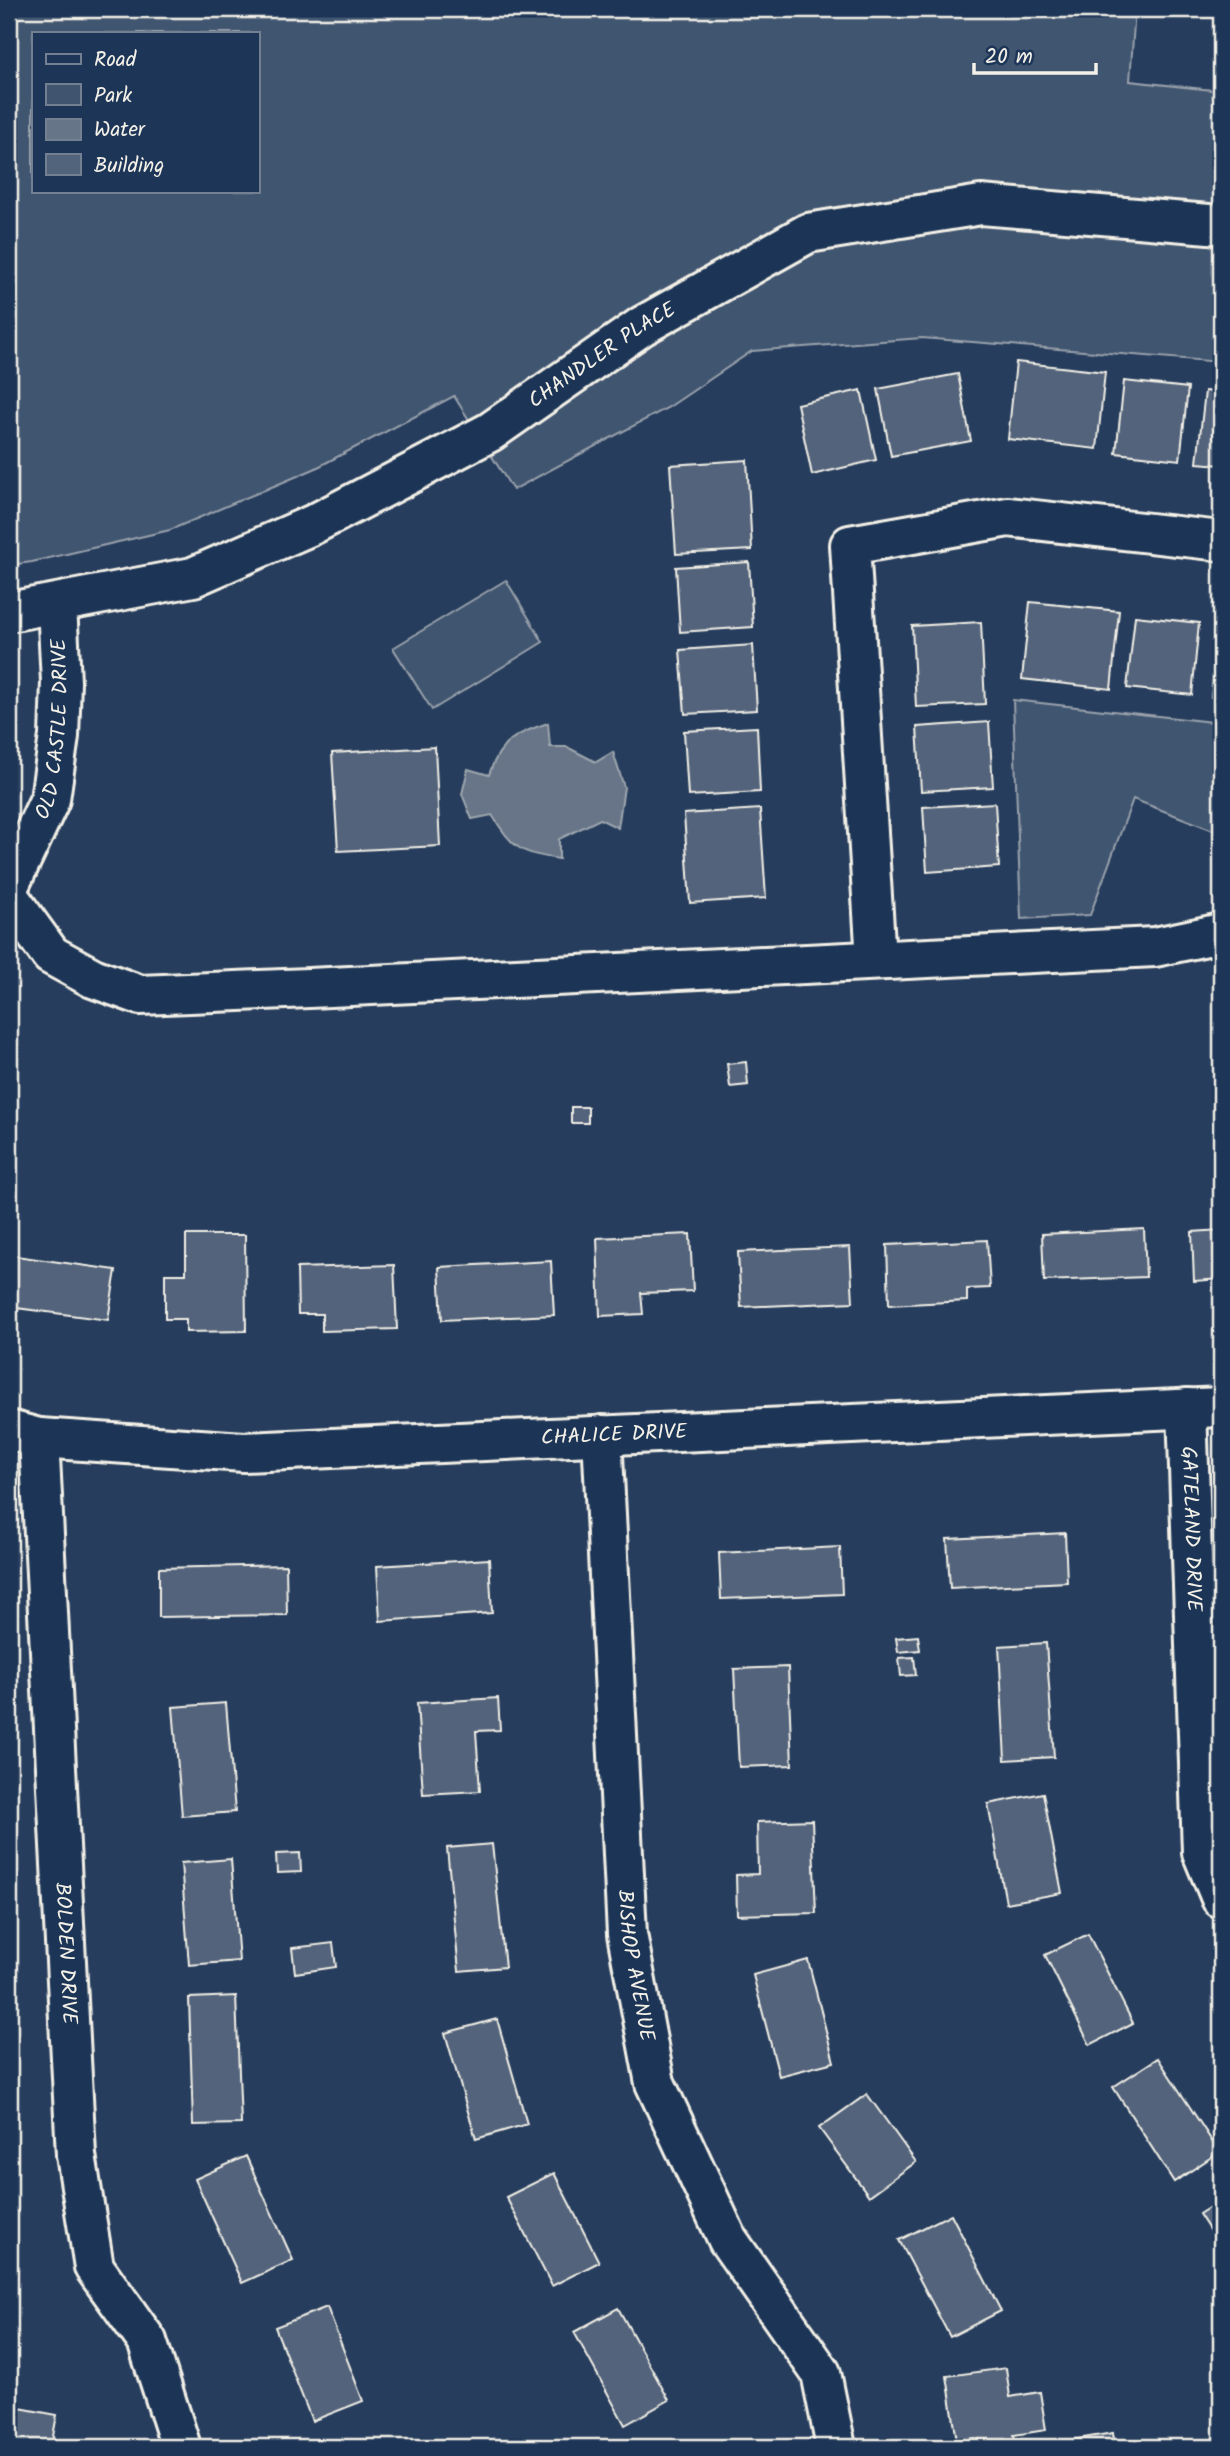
<svg xmlns="http://www.w3.org/2000/svg" width="1230" height="2456" viewBox="0 0 1230 2456" font-family="Kalam,sans-serif">
  <style>
    .green { fill: #40546f; stroke: #9aa2ac; stroke-width: 2; fill-rule: evenodd }
    .water { fill: #677588; stroke: #9fa7ae; stroke-width: 2 }
    .building { fill: #52647b; stroke: #f4f1e8; stroke-width: 2 }
    .lines { fill: none; stroke-linecap: round; stroke-linejoin: round }
    .minor-casing { stroke: #f4f1e8; stroke-width: 44 }
    .minor { stroke: #1d3557; stroke-width: 38 }
    .labels { text-anchor: middle; dominant-baseline: central; stroke-width: 7; stroke-linejoin: round; paint-order: stroke }
    .street-label { font-size: 21px; fill: #f4f1e8; stroke: #1d3557 }
  </style>
  <rect width="100%" height="100%" fill="#263d5d"/>
  <filter id="ink" filterUnits="userSpaceOnUse"><feTurbulence type="fractalNoise" baseFrequency=".0143" numOctaves="2"/><feDisplacementMap in="SourceGraphic" scale="14" xChannelSelector="R" yChannelSelector="G"/><feConvolveMatrix kernelMatrix="1 2 1 2 8 2 1 2 1" color-interpolation-filters="sRGB"/></filter>
  <g filter="url(#ink)">
    <g class="green">
      <path d="M9 9H1135L1130 81 1221 91V362L922 338 752 351 669 407 513 490 454 396 314 469 170 530 32 562 9 565ZM33 33H257V191H33Z"/>
      <polygon points="506,580 543,642 432,710 393,648"/>
      <polygon points="9,685 17,706 9,759"/>
      <polygon points="1013,700 1221,723 1221,833 1133,799 1090,915 1021,919"/>
    </g>
    <path class="water" d="M548 723 550 747H567L596 762 613 752 624 787 618 828 600 819 559 839V859C519 853 514 849 492 815L472 819 462 794 468 769 489 775C500 741 515 734 548 723Z"/>
    <g class="building">
      <polygon points="1016,362 1105,372 1097,449 1008,439"/>
      <polygon points="958,374 971,441 891,456 878,389"/>
      <polygon points="1124,381 1188,388 1180,460 1116,453"/>
      <polygon points="861,390 876,460 812,475 797,404"/>
      <polygon points="1205,391 1221,393 1221,465 1197,463"/>
      <polygon points="747,460 752,550 676,554 670,465"/>
      <polygon points="749,562 753,627 680,632 676,567"/>
      <polygon points="1030,602 1119,611 1111,689 1022,679"/>
      <polygon points="1135,616 1199,623 1192,695 1127,688"/>
      <polygon points="981,622 985,704 916,707 912,626"/>
      <polygon points="1219,626 1221,626 1221,699 1211,697"/>
      <polygon points="753,645 757,710 685,714 680,650"/>
      <polygon points="989,722 993,787 921,791 917,727"/>
      <polygon points="757,727 760,792 688,796 684,731"/>
      <polygon points="435,747 440,846 338,851 332,753"/>
      <polygon points="995,803 999,867 927,872 923,807"/>
      <polygon points="760,809 766,898 690,903 684,814"/>
      <polygon points="746,1062 748,1085 730,1087 727,1064"/>
      <rect x="571" y="1107" width="17" height="16"/>
      <polygon points="1144,1229 1146,1277 1044,1281 1042,1234"/>
      <polygon points="1221,1230 1221,1279 1194,1281 1192,1232"/>
      <polygon points="690,1234 693,1291 641,1293 643,1314 600,1316 597,1238"/>
      <polygon points="186,1235 245,1235 246,1331 186,1332 186,1319 165,1319 165,1274 186,1274"/>
      <polygon points="987,1240 990,1288 967,1289 967,1301 889,1305 887,1245"/>
      <polygon points="850,1247 853,1302 741,1307 738,1252"/>
      <polygon points="9,1255 116,1270 108,1320 9,1307"/>
      <polygon points="551,1261 554,1315 442,1320 439,1267"/>
      <polygon points="394,1265 397,1329 322,1331 322,1314 298,1314 297,1268"/>
      <polygon points="1065,1533 1067,1582 950,1588 947,1539"/>
      <polygon points="840,1547 842,1594 721,1599 719,1553"/>
      <polygon points="489,1559 492,1613 380,1621 377,1566"/>
      <polygon points="286,1565 287,1615 159,1617 159,1568"/>
      <polygon points="918,1636 920,1650 898,1652 896,1638"/>
      <polygon points="1046,1643 1054,1757 1005,1760 999,1646"/>
      <polygon points="914,1657 916,1675 901,1676 899,1658"/>
      <polygon points="788,1667 792,1765 739,1767 734,1669"/>
      <polygon points="498,1698 500,1730 476,1731 480,1791 423,1794 417,1703"/>
      <polygon points="226,1703 235,1812 182,1816 173,1707"/>
      <polygon points="1043,1793 1062,1893 1006,1903 988,1804"/>
      <polygon points="812,1820 816,1913 737,1915 736,1875 758,1874 757,1822"/>
      <polygon points="492,1844 505,1967 459,1971 447,1848"/>
      <polygon points="300,1853 301,1872 277,1873 276,1854"/>
      <polygon points="231,1859 239,1961 189,1965 181,1863"/>
      <polygon points="1088,1934 1133,2023 1090,2045 1045,1955"/>
      <polygon points="333,1943 336,1967 295,1973 292,1948"/>
      <polygon points="808,1960 834,2062 779,2076 753,1975"/>
      <polygon points="236,1996 241,2124 193,2125 189,1998"/>
      <polygon points="497,2019 527,2124 476,2139 445,2033"/>
      <polygon points="1158,2058 1219,2152 1174,2182 1113,2087"/>
      <polygon points="867,2094 916,2162 869,2196 819,2128"/>
      <polygon points="246,2156 293,2260 242,2283 195,2179"/>
      <polygon points="554,2173 599,2262 552,2286 506,2197"/>
      <polygon points="1221,2200 1221,2248 1199,2214"/>
      <polygon points="951,2214 1001,2311 950,2337 899,2240"/>
      <polygon points="327,2307 363,2401 312,2421 275,2327"/>
      <polygon points="618,2308 669,2400 625,2425 574,2332"/>
      <polygon points="1006,2368 1010,2397 1040,2392 1046,2430 1014,2435 1016,2447 976,2447 975,2438 957,2441 947,2376"/>
      <polygon points="9,2406 57,2415 51,2447 9,2447"/>
      <polygon points="1113,2433 1115,2447 1054,2447 1054,2443"/>
    </g>
    <g class="lines">
      <defs>
        <g id="minor">
          <path id="s1" d="M9 612 193 577 312 525 490 432 642 326 808 233 981 205 1221 225"/>
          <path id="s2" d="M9 886 50 799 59 736 61 682 57 605"/>
          <polyline points="9,897 51,955 93,978 140,995 309,988 1155,947 1221,933"/>
          <polyline points="876,960 850,545 1008,517 1221,541"/>
          <path id="s3" d="M1187 1408 1202 1852 1221 1898"/>
          <path id="s4" d="M9 1430 39 1438 244 1452 1221 1407"/>
          <path id="s5" d="M602 1435 627 1934 655 2083 728 2240 821 2373 836 2447"/>
          <path id="s6" d="M39 1438 76 2155 94 2267 147 2341 181 2447"/>
        </g>
      </defs>
      <use href="#minor" class="minor-casing"/>
      <use href="#minor" class="minor"/>
    </g>
  </g>
  <g class="labels">
    <g class="street-label">
      <text stroke="none"><textPath href="#s1" startOffset="654">CHANDLER PLACE</textPath></text>
      <text stroke="none"><textPath href="#s2" startOffset="166">OLD CASTLE DRIVE</textPath></text>
      <text stroke="none"><textPath href="#s4" startOffset="607">CHALICE DRIVE</textPath></text>
      <text stroke="none"><textPath href="#s3" startOffset="121">GATELAND DRIVE</textPath></text>
      <text stroke="none"><textPath href="#s6" startOffset="516">BOLDEN DRIVE</textPath></text>
      <text stroke="none"><textPath href="#s5" startOffset="532">BISHOP AVENUE</textPath></text>
    </g>
  </g>
  <rect width="1230" height="2456" fill="none" stroke="#1d3557" stroke-width="35"/>
  <rect x="18" y="18" width="1195" height="2421" fill="none" stroke="#f4f1e8" stroke-width="2.5" filter="url(#ink)"/>
  <rect x="32" y="32" width="228" height="161" fill="#1d3557" stroke="#738091" stroke-width="2"/>
  <rect x="46" y="54" width="35" height="10" fill="#1d3557" stroke="#738091" stroke-width="2"/>
  <text x="94" y="66" font-size="21" fill="#f4f1e8">Road</text>
  <rect x="46" y="84" width="35" height="21" fill="#40546f" stroke="#738091" stroke-width="2"/>
  <text x="94" y="102" font-size="21" fill="#f4f1e8">Park</text>
  <rect x="46" y="119" width="35" height="21" fill="#677588" stroke="#738091" stroke-width="2"/>
  <text x="94" y="136" font-size="21" fill="#f4f1e8">Water</text>
  <rect x="46" y="154" width="35" height="21" fill="#52647b" stroke="#738091" stroke-width="2"/>
  <text x="94" y="172" font-size="21" fill="#f4f1e8">Building</text>
  <path d="M974 63v10h122v-10" fill="none" stroke="#f4f1e8" stroke-width="3.5"/>
  <text x="985" y="63" font-size="21" fill="#f4f1e8" stroke="#1d3557" stroke-width="5" paint-order="stroke">20 m</text>
</svg>
